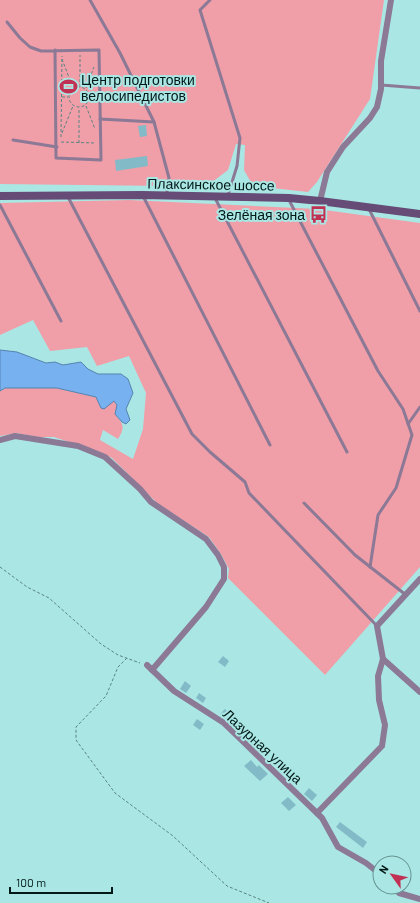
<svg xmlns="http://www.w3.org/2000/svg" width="420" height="903" viewBox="0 0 420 903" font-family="Barlow,sans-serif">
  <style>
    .green { fill: #f09ea8 }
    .water { fill: #78b1f0; stroke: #5583af }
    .building { fill: #82bbc7 }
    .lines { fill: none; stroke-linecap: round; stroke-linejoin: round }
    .path { stroke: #598482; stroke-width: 1; stroke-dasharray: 3 2; stroke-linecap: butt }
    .lane { stroke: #8b7996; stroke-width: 3 }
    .street { stroke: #8b7996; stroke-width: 6 }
    .secondary { stroke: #654b75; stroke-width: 8 }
    .labels { text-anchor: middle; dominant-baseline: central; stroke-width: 4; stroke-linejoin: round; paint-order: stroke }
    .poi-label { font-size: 14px; fill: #021918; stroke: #aae7e4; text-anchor: start }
    .street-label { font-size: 14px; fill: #021918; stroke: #aae7e4 }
  </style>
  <rect width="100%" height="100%" fill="#aae7e4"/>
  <g class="green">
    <polygon points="0,0 384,0 370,99 317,182 308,192 253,186 244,170 245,145 236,144 228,170 211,183 167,186 0,184"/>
    <path d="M129 200 317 209 420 223V567L325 675 228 578 229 569 221 554 209 537 158 504 112 458 100 452 54 437H38L16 433 0 436V391L5 388H57L96 397 101 408 114 401 117 405 115 414C124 425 125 427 118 439L103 430 100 440 133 459 143 429 146 393 129 356 97 366 87 347 50 351 33 320 0 335V203Z"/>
  </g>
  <polygon class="water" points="0,350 17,352 46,363 55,362 63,365 81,362 88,369 98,374 121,374 128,379 133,393 126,409 130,420 126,424 122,422 115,414 117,405 114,401 104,409 101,408 96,397 57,388 5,388 0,391"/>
  <g class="building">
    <polygon points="146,125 147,136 140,137 138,126"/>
    <polygon points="147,156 148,166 116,171 115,160"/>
    <polygon points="223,656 229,661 225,667 218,662"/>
    <polygon points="185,681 191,686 186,693 180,689"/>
    <polygon points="199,693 206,698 203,703 196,698"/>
    <polygon points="225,709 229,713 231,710 236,715 230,722 220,714"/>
    <polygon points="197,719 204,724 200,730 193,725"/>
    <polygon points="248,730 256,737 251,742 243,735"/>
    <polygon points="251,760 257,767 259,765 268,774 260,781 244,766"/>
    <polygon points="309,788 317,795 312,801 304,794"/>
    <polygon points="288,797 296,805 289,811 281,803"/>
    <polygon points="340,822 367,842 363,848 336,827"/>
  </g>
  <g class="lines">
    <g class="path">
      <polyline points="62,59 73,88"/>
      <circle cx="79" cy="97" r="10"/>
      <polyline points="80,87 80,55"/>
      <polyline points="86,88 94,67"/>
      <polyline points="62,97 68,97"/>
      <polyline points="86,106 95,129"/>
      <polyline points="62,133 73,106"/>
      <polyline points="61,137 62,56"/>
      <polyline points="61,142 96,143"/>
      <polyline points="79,143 79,108"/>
      <polyline points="0,567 27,587 49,598 101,644 118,655 140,663"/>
      <polyline points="127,658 118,667 106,696 76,727 76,740 115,793 173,836 227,886 269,903"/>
    </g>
    <g class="lane">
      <polyline points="90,0 120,53 154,122 169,178 167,186 167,195"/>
      <polyline points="210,0 200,10 240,138 237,166 228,195"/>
      <polyline points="7,22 20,38 30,47 41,51 99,50 101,160 56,158 55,50"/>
      <polyline points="381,85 420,88"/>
      <polyline points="100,119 154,122"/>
      <polyline points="13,140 57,147"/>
      <polyline points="143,196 270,445"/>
      <polyline points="68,197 192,434 210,452 245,482 249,493 377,626"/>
      <polyline points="215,198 347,452"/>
      <polyline points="289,200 378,371 403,409 412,435 396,488 378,515 370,567"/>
      <polyline points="0,205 61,321"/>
      <polyline points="369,209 420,311"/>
      <polyline points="408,424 420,407"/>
      <polyline points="304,503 355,555 406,595"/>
    </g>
    <g class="street">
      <polyline points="320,201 327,172 343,147 370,118 377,107 381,89 381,61 391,0"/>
      <polyline points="0,440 15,436 78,446 105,457 140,489 151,502 206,539 218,555 224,567 224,579 206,607 152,670"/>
      <polyline points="383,659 420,692"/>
      <polyline points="147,665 174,691 224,723 322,818 338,847 366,863 380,874"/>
      <polyline points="317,813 382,746 385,725 379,700 378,676 383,659 377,626 420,579"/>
      <polyline points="393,887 399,893 420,899"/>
    </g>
    <polyline class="secondary" points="0,196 142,195 289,198 320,201 420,214"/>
  </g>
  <defs>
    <symbol id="stadium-bare" viewBox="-9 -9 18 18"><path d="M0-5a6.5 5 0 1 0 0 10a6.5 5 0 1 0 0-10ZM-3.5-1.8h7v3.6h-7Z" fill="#c13154" stroke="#aae7e4" stroke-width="2.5" paint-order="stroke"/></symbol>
    <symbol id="bus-bare" viewBox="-9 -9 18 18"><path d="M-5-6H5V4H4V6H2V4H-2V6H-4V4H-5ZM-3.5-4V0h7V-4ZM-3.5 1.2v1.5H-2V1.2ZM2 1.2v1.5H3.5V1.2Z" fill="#c13154" stroke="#aae7e4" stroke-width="2.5" paint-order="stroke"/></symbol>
  </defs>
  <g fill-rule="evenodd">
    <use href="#stadium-bare" x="56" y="74" width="25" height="25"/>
    <use href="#bus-bare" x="306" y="202" width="25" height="25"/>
  </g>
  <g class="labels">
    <g class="poi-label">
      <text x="81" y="79">Центр подготовки<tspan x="81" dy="16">велосипедистов</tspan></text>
      <text x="305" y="214" text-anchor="end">Зелёная зона</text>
    </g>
    <g class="street-label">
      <text transform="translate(211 184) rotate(1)">Плаксинское шоссе</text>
      <text transform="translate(263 746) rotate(43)">Лазурная улица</text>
    </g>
  </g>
  <g transform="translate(392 875) rotate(303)"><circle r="19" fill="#aae7e4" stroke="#679592"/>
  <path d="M0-3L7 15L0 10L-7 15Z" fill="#c13154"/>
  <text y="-6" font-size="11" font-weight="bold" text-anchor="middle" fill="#021918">N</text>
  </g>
  <path d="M10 887v6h102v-6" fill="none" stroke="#021918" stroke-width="2"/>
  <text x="16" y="887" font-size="12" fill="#021918" stroke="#aae7e4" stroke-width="3" paint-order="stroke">100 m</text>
</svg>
